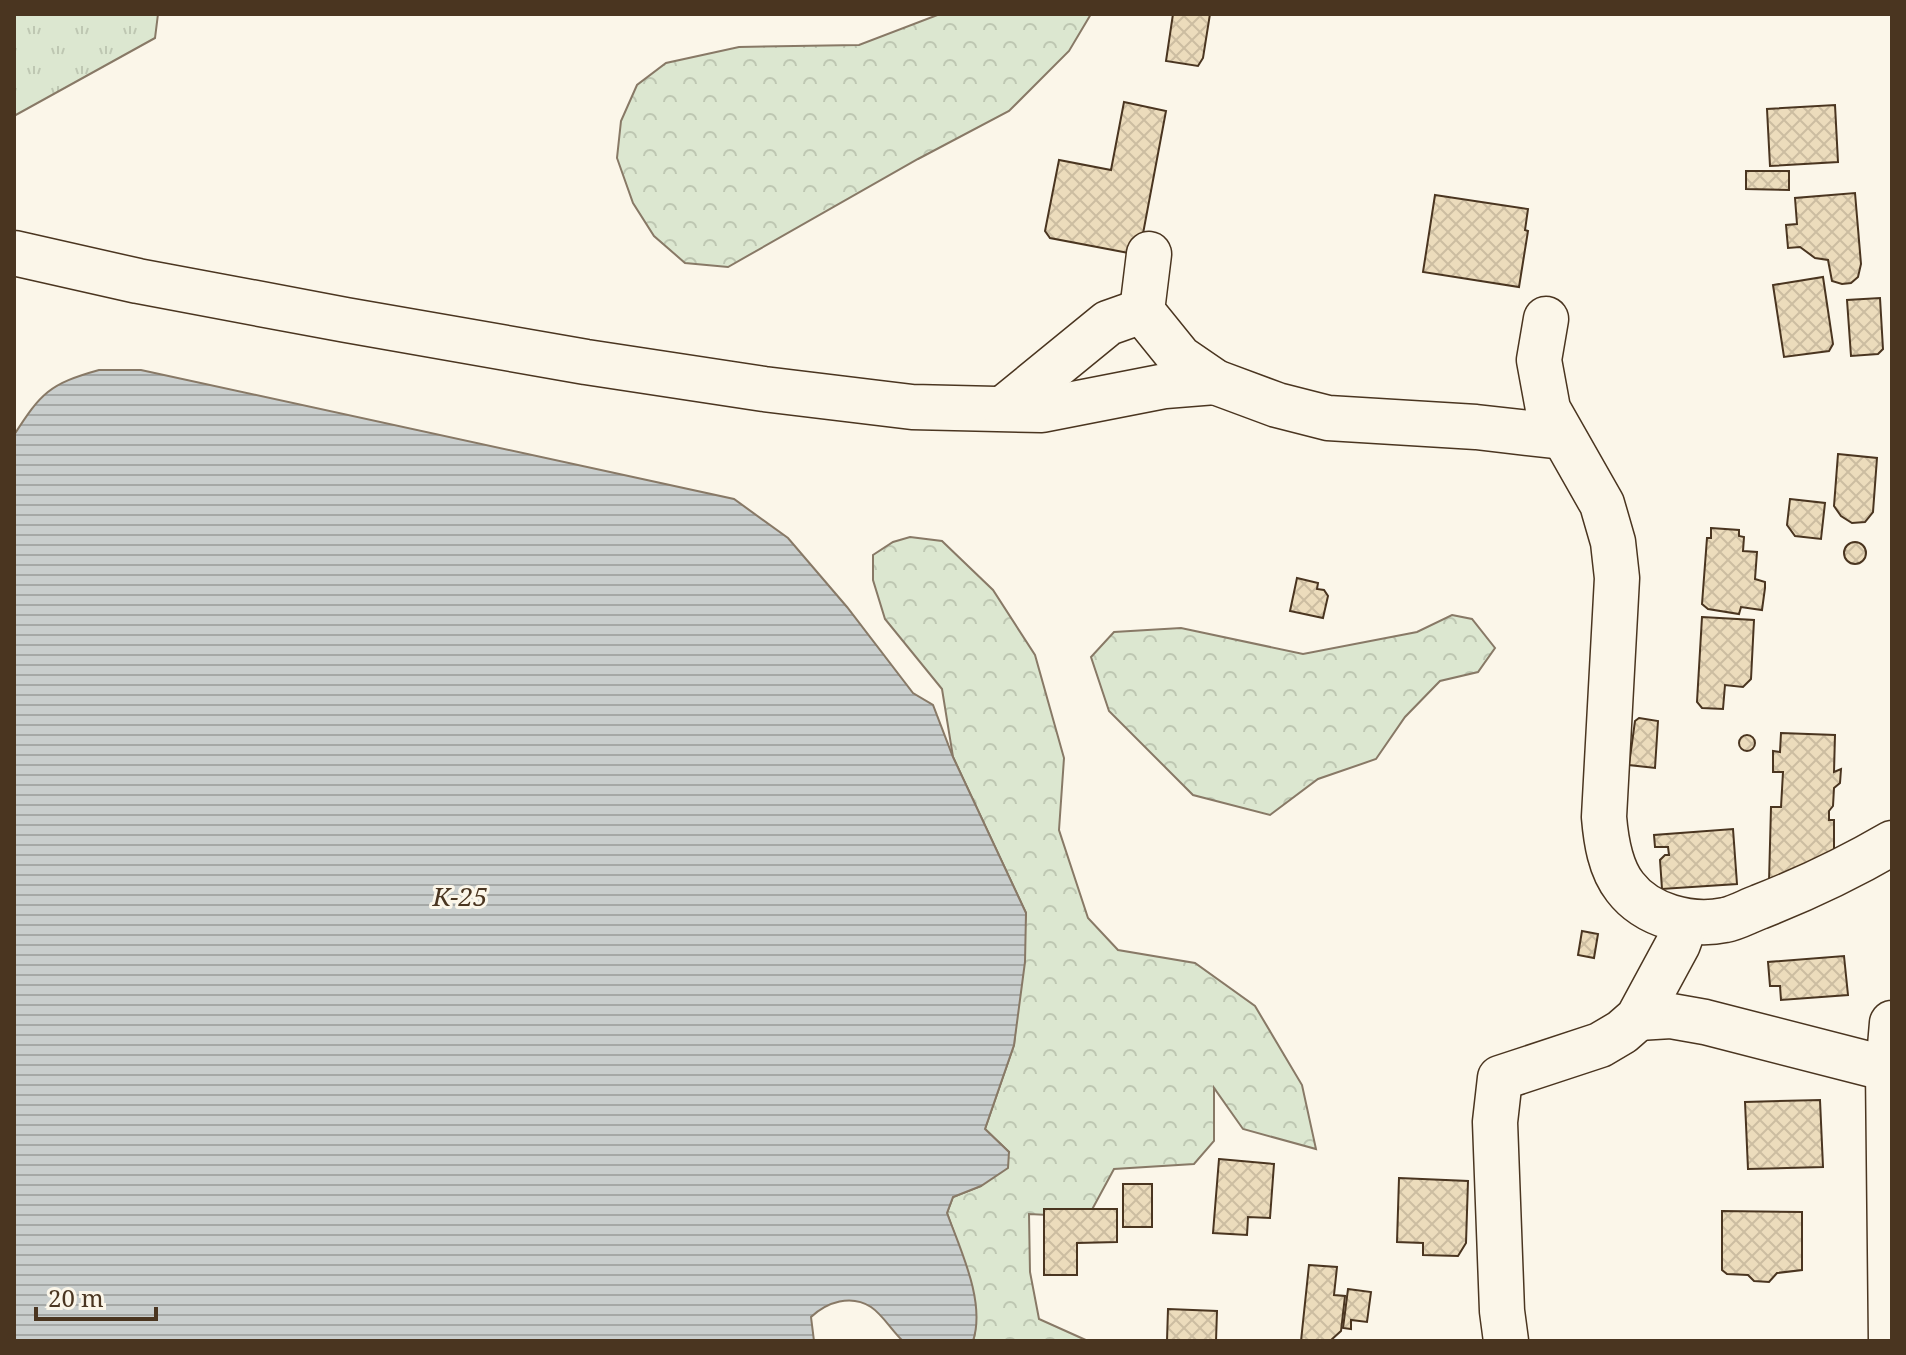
<svg xmlns="http://www.w3.org/2000/svg" width="1906" height="1355" viewBox="0 0 1906 1355" font-family="'Noto Serif',serif">
  <style>
    .grass { fill: url(#grass-tufts); stroke: #887966; stroke-width: 2 }
    .forest { fill: url(#forest-crowns); stroke: #887966; stroke-width: 2 }
    .water { fill: url(#water-rules); stroke: #887966; stroke-width: 2 }
    .building { fill: url(#building-cross-hatch); stroke: #4a3520; stroke-width: 2 }
    .lines { fill: none; stroke-linecap: round; stroke-linejoin: round }
    .minor-casing { stroke: #4a3520; stroke-width: 47 }
    .minor { stroke: #fbf6e9; stroke-width: 44 }
    .labels { text-anchor: middle; dominant-baseline: central; stroke-width: 6; stroke-linejoin: round; paint-order: stroke }
    .water-label { font-size: 26px; font-style: italic; fill: #4a3520; stroke: #fbf6e9 }
  </style>
  <defs>
    <pattern id="grass-tufts" width="24" height="20" patternUnits="userSpaceOnUse" patternTransform="scale(2)"><rect width="24" height="20" fill="#dce7d0"/><path d="M3 7l-1-3M5 7V3M7 7l1-3M15 17l-1-3M17 17v-4M19 17l1-3" fill="none" stroke="#bec7b2"/></pattern>
    <pattern id="forest-crowns" width="20" height="18" patternUnits="userSpaceOnUse" patternTransform="scale(2)"><rect width="20" height="18" fill="#dce7d0"/><path d="M2 6a3 3 0 1 1 6 0M12 15a3 3 0 1 1 6 0" fill="none" stroke="#bec7b2"/></pattern>
    <pattern id="water-rules" width="6" height="5" patternUnits="userSpaceOnUse" patternTransform="scale(2)"><rect width="6" height="5" fill="#c9cecd"/><path d="M0 2.5h6" fill="none" stroke="#a5a8a6"/></pattern>
    <pattern id="building-cross-hatch" width="8" height="8" patternUnits="userSpaceOnUse" patternTransform="scale(2)"><rect width="8" height="8" fill="#ecdcbc"/><path d="M0 0l8 8M0 8l8-8" fill="none" stroke="#ccbda1"/></pattern>
  </defs>
  <rect width="100%" height="100%" fill="#fbf6e9"/>
  <polygon class="grass" points="14,14 158,14 155,38 14,116"/>
  <g class="forest">
    <polygon points="940,14 1091,14 1069,51 1009,111 918,159 728,267 685,263 654,236 633,203 617,158 621,121 637,85 666,63 739,47 859,45"/>
    <path d="M910 537 942 541 993 590 1035 655 1064 758 1059 830 1088 918 1118 950 1195 963 1255 1006 1302 1085 1316 1149 1243 1129 1214 1088V1141L1194 1164 1114 1169 1088 1217 1029 1214 1030 1272 1039 1319 1088 1341H973C983 1311 958 1243 947 1213L953 1197 981 1186 1009 1152 985 1129 1014 1045 1026 913 953 757 942 689 885 619 873 580V555L893 542Z"/>
    <polygon points="1452,615 1472,619 1495,648 1478,672 1440,681 1405,717 1376,759 1318,779 1270,815 1193,795 1109,711 1091,657 1114,632 1181,628 1303,654 1417,632"/>
  </g>
  <path class="water" d="M99 370H141L734 499 788 538 847 607 913 693 933 705 953 757 1026 913 1025 962 1014 1045 985 1129 1009 1152 1008 1168 981 1186 953 1197 947 1213C960 1249 986 1302 973 1341H903C892 1331 883 1315 871 1307 851 1294 827 1302 811 1317L814 1341H14V435C41 393 49 384 99 370Z"/>
  <g class="building">
    <polygon points="1173,14 1210,14 1203,58 1198,66 1166,61"/>
    <polygon points="1124,102 1166,111 1139,255 1050,238 1045,231 1059,160 1111,170"/>
    <polygon points="1835,105 1838,162 1770,166 1767,109"/>
    <polygon points="1746,171 1789,171 1789,190 1746,189"/>
    <polygon points="1855,193 1861,264 1858,277 1851,283 1842,284 1832,281 1828,260 1815,258 1800,247 1788,248 1786,225 1797,224 1795,198"/>
    <polygon points="1435,195 1528,209 1525,230 1528,231 1519,287 1423,272"/>
    <polygon points="1823,277 1833,344 1829,351 1784,357 1773,285"/>
    <polygon points="1880,298 1883,349 1878,354 1851,356 1847,300"/>
    <polygon points="1838,454 1877,458 1873,512 1865,522 1852,523 1841,516 1834,506"/>
    <polygon points="1790,499 1825,503 1821,539 1795,536 1787,525"/>
    <polygon points="1711,528 1739,530 1739,536 1744,537 1743,551 1757,552 1755,579 1765,582 1765,588 1762,610 1741,607 1739,614 1708,609 1702,604 1707,538 1711,538"/>
    <circle cx="1855" cy="553" r="11"/>
    <polygon points="1297,578 1318,583 1317,589 1324,590 1328,596 1323,618 1290,611"/>
    <polygon points="1702,617 1754,620 1751,679 1743,687 1725,685 1723,709 1702,708 1697,702"/>
    <polygon points="1639,718 1658,721 1655,768 1629,765 1635,721"/>
    <polygon points="1781,733 1835,735 1834,772 1841,769 1840,783 1834,788 1833,806 1829,811 1829,820 1834,820 1834,862 1769,882 1771,807 1781,807 1783,772 1773,772 1773,751 1780,752"/>
    <circle cx="1747" cy="743" r="8"/>
    <polygon points="1733,829 1737,884 1662,889 1660,860 1665,855 1669,855 1668,847 1655,847 1654,835"/>
    <polygon points="1582,931 1598,934 1594,958 1578,955"/>
    <polygon points="1844,956 1848,995 1781,1000 1780,986 1770,986 1768,962"/>
    <polygon points="1820,1100 1823,1167 1748,1169 1745,1102"/>
    <polygon points="1219,1159 1274,1164 1270,1218 1248,1217 1247,1235 1213,1233"/>
    <polygon points="1399,1178 1468,1181 1466,1243 1458,1256 1423,1255 1423,1243 1397,1242"/>
    <rect x="1123" y="1184" width="29" height="43"/>
    <polygon points="1044,1209 1117,1209 1117,1242 1077,1243 1077,1275 1044,1275"/>
    <polygon points="1722,1211 1802,1212 1802,1270 1777,1273 1769,1282 1754,1281 1748,1275 1727,1274 1722,1270"/>
    <polygon points="1309,1265 1337,1267 1334,1295 1345,1296 1341,1331 1330,1341 1301,1341"/>
    <polygon points="1348,1289 1371,1292 1367,1322 1351,1320 1351,1329 1343,1328"/>
    <polygon points="1168,1309 1217,1311 1216,1341 1167,1341"/>
  </g>
  <g class="lines">
    <defs>
      <g id="minor">
        <polyline points="14,253 138,281 346,320 586,362 764,389 912,407 1042,410 1165,386 1215,382"/>
        <polyline points="1149,254 1142,311 1180,358 1215,382 1277,405 1328,418 1476,427 1563,437"/>
        <path d="M1546 319 1539 360 1548 409 1602 504 1613 542 1617 578 1604 817C1606 841 1610 868 1625 887 1647 916 1691 927 1725 920 1736 918 1748 911 1759 907 1805 889 1849 868 1892 843"/>
        <polyline points="1004,408 1108,323 1142,311"/>
        <polyline points="1638,1018 1671,1016 1705,1022 1892,1070"/>
        <polyline points="1506,1341 1502,1311 1495,1122 1500,1078 1600,1045 1622,1032 1638,1018 1678,944 1686,922"/>
        <polyline points="1891,1341 1888,1070 1892,1023"/>
      </g>
    </defs>
    <use href="#minor" class="minor-casing"/>
    <use href="#minor" class="minor"/>
  </g>
  <g class="labels">
    <g class="water-label">
      <text x="460" y="896">К-25</text>
    </g>
  </g>
  <rect width="1906" height="1355" fill="none" stroke="#4a3520" stroke-width="32"/>
  <path d="M36 1307v12h120v-12" fill="none" stroke="#4a3520" stroke-width="4"/>
  <text x="48" y="1307" font-size="24" fill="#4a3520" stroke="#fbf6e9" stroke-width="6" paint-order="stroke">20 m</text>
</svg>
